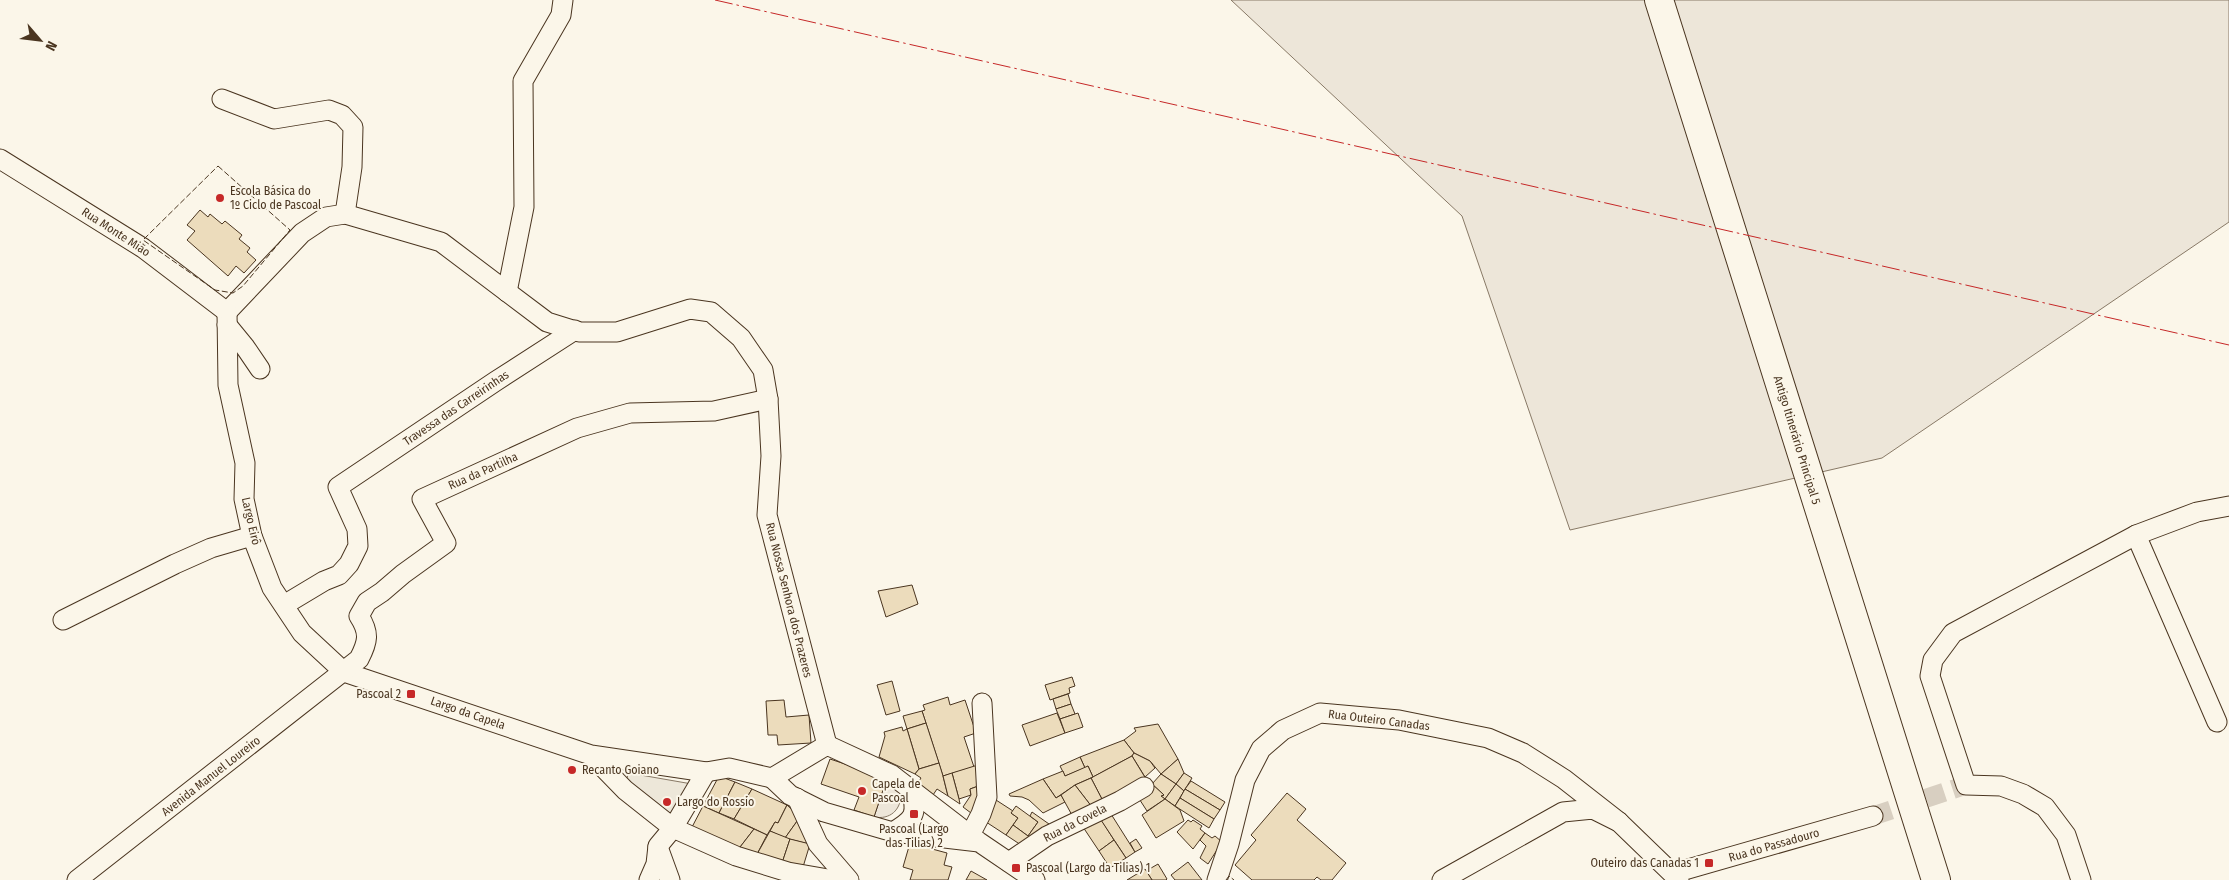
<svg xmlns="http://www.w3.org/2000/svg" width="2229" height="880" viewBox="0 0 2229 880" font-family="'Fira Sans Condensed',sans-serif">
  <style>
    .green { fill: #ede6d9; stroke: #887966 }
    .parking { fill: #ede7d9; stroke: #887966 }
    .building { fill: #ecdcbc; stroke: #4a3520 }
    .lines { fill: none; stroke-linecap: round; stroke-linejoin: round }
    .minor-tunnel { stroke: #d8cfc1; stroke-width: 19; stroke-dasharray: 19 9; stroke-linecap: butt }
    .minor-casing { stroke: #4a3520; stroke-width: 21 }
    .trunk-casing { stroke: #4a3520; stroke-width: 30 }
    .minor { stroke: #fbf6e9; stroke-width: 19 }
    .trunk { stroke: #fbf6e9; stroke-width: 28 }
    .fence { stroke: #4a3520; stroke-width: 1; stroke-dasharray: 6 2.5; stroke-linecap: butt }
    .power { stroke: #c62828; stroke-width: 1; stroke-dasharray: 18 4 2.5 4; stroke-linecap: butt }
    .poi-dot { fill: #c62828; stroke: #fbf6e9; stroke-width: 2 }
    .labels { text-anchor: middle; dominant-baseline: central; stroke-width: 4; stroke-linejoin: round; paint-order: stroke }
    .poi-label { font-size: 12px; fill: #4a3520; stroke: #fbf6e9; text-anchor: start }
    .street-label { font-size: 12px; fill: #4a3520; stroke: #fbf6e9 }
  </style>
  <rect width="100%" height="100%" fill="#fbf6e9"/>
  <g class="green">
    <polygon points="1231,0 2229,0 2229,222 1882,458 1570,530 1462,216"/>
    <path d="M887 778 901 794C901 810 890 820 874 817Z"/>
  </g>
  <polygon class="parking" points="629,773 692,784 672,820 626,780"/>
  <g class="building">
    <polygon points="200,210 208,217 210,214 222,224 225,221 242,235 239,239 250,248 247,252 256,260 244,273 236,266 228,276 187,240 195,231 187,225"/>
    <polygon points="912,585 918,604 886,617 878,591"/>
    <polygon points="1072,677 1075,686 1069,688 1070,693 1050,700 1045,685"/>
    <polygon points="892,681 900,711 886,715 877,685"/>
    <polygon points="1068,694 1071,704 1056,709 1053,699"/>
    <polygon points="948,697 950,705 965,700 976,733 964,737 974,767 943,776 922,711 925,710 923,705"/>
    <polygon points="784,700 786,717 809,715 811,743 778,745 777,735 768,735 766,701"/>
    <polygon points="1071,704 1075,714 1060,719 1056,709"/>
    <polygon points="922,711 926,723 907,729 903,716"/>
    <polygon points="1057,713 1065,733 1030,746 1022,725"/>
    <polygon points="1078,713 1083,727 1065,733 1060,719"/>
    <polygon points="926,723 939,763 919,769 907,729"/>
    <polygon points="1158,724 1178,759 1161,774 1150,761 1134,753 1124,740 1136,731 1134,728"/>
    <polygon points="902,727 903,731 907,729 919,769 915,774 879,757 885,736 884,732"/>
    <polygon points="1124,740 1134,753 1132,756 1093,777 1088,766 1085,768 1080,757"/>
    <polygon points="1134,753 1150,761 1155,768 1145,777 1132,756"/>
    <polygon points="1132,756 1146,779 1104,803 1091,778"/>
    <polygon points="1080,757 1085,768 1065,776 1060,766"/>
    <polygon points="830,759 887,778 874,817 854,810 859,797 821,784"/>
    <polygon points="1178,759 1184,773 1176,784 1161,774"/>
    <polygon points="939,763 943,776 948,796 937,789 933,795 917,784 921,778 915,774 919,769"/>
    <polygon points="981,764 984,784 970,789 971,795 959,799 952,773"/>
    <polygon points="1088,766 1093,777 1075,785 1056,798 1043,779 1063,771 1065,776"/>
    <polygon points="952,773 959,799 960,804 948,796 943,776"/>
    <polygon points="1184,773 1192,778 1184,791 1176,784"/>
    <polygon points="1161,774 1176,784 1165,799 1161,796 1164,795 1152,784"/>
    <polygon points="719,776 735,782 719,813 703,806"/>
    <polygon points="1091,778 1104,803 1092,807 1075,785"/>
    <polygon points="1043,779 1056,798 1061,795 1065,802 1043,813 1029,800 1022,797 1010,796 1009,794"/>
    <polygon points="1191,781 1225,802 1220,810 1185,789"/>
    <polygon points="735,782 752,789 734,819 719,813"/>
    <polygon points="984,784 975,816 963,807 971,795 970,789"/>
    <polygon points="1152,784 1164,795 1161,796 1165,799 1147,811 1136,794"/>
    <polygon points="1176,784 1184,791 1175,806 1165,799"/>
    <polygon points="1075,785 1092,807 1073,817 1061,795"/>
    <polygon points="752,789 787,805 778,823 775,822 767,835 734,819"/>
    <polygon points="1185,789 1220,810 1214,819 1180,798"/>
    <polygon points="1287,793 1306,809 1297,820 1346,863 1332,880 1321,880 1317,877 1314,880 1252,880 1235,865 1256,840 1251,835"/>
    <polygon points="1180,798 1214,819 1209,828 1175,806"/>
    <polygon points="1165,799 1180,810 1184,821 1156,838 1142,815"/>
    <polygon points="996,800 1013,811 1011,813 1018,818 1006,835 983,820"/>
    <polygon points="787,805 800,817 785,838 770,831 775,822 778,823"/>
    <polygon points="703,806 754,829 737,851 691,829"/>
    <polygon points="1016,806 1038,822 1028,836 1013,825 1018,818 1011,813"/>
    <polygon points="1032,812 1049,824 1021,845 1006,835 1013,825 1028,836 1038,822 1030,816"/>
    <polygon points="1097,813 1114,840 1099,851 1081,824"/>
    <polygon points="1111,814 1135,852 1126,858 1101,820"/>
    <polygon points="800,817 813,845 785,838"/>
    <polygon points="1188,820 1191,822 1193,820 1202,826 1200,829 1205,833 1193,849 1177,832"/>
    <polygon points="754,829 767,835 756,856 737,851"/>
    <polygon points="770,831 790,839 782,863 756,856"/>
    <polygon points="1205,833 1212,838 1215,836 1222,842 1208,864 1200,858 1206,846 1200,840"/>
    <polygon points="790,839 810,844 803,867 782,863"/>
    <polygon points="1136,839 1142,848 1135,852 1130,843"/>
    <polygon points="1114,840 1126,858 1110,868 1099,851"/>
    <polygon points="910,843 947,853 944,865 952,867 948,880 910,880 913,870 903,867"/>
    <polygon points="1188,862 1202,880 1175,880 1171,875"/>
    <polygon points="1158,864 1167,879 1166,880 1152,880 1146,871"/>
    <polygon points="1145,869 1152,880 1127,880"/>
    <polygon points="971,871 987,880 966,880"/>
  </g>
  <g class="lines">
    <polyline class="minor-tunnel" points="1873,816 1966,785"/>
    <defs>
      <g id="minor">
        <polyline points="222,99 274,119 329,110 342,115 353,127 352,167 345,214"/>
        <polyline points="0,159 143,248 227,312"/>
        <polyline points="507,292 524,207 523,81 561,15 563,0"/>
        <polyline points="227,312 302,233 326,217 345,214 441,242 547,322 579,332 617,332 690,309 711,312 741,338 763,370 768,399 771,456 767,515 827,745"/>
        <polyline points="227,312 228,385 245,463 244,499 252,536 272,588 302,633 344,672 591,755 706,772 673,828 625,790 591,755"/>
        <polyline points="227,325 245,347 260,369"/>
        <polyline points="2136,535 2217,722"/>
        <polyline points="284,605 324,581 339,575 349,564 358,546 357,529 338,487 496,381 575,330"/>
        <polyline points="63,620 175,564 211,548 252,536"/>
        <polyline points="706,772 729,768 772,778"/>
        <polyline points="797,798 818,844 849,880"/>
        <path d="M893 832C914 819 918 815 911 790"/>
        <polyline points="970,835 981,814 987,797 982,703"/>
        <polyline points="979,842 893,832 824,812 790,795 772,778 827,745 892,775 979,842 1035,880"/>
        <polyline points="658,847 670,880"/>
        <polyline points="1009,862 1047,836 1120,801 1144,787"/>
        <polyline points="1674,873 1873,816"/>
        <path d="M77 880 359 659C368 642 370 633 359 616L367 602 382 592 403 574 446 543 422 499 577 428 630 413 714 411 768 399"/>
        <polyline points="649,880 656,864 658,846 673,828 736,856 788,872 834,880"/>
        <polyline points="1217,880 1229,844 1245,780 1261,749 1283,730 1320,713 1399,720 1488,738 1523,753 1564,779 1619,822"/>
        <polyline points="1442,880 1563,812 1593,809 1619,822 1679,880"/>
        <polyline points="2081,880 2066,835 2045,807 2023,794 2001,786 1966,785 1930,676 1933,660 1953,633 2136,535 2197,512 2229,506"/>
      </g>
      <polyline id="trunk" points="1659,0 1936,880"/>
    </defs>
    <use href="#minor" class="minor-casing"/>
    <use href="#trunk" class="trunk-casing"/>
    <use href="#minor" class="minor"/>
    <use href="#trunk" class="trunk"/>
    <g class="fence">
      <polygon points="218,166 290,230 243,286 233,293 215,290 143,240"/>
      <polyline points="1226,880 1229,876 1234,880"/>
    </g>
    <polyline class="power" points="715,0 2229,345"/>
  </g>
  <g class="poi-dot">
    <circle cx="220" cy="198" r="5"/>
    <rect x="406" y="689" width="10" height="10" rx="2.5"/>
    <circle cx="572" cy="770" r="5"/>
    <circle cx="862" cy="791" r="5"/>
    <circle cx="667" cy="802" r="5"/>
    <rect x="909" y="809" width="10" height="10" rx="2.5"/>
    <rect x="1704" y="858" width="10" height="10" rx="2.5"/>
    <rect x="1011" y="863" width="10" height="10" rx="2.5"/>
  </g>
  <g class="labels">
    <g class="poi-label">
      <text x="230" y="191">Escola Básica do<tspan x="230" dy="14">1º Ciclo de Pascoal</tspan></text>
      <text x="401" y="694" text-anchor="end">Pascoal 2</text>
      <text x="582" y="770">Recanto Goiano</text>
      <text x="872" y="784">Capela de<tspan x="872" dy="14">Pascoal</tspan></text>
      <text x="677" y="802">Largo do Rossio</text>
      <text x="914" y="829" text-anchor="middle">Pascoal (Largo<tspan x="914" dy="14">das Tilias) 2</tspan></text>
      <text x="1699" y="863" text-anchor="end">Outeiro das Canadas 1</text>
      <text x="1026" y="868">Pascoal (Largo da Tilias) 1</text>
    </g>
    <g class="street-label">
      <text transform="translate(116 232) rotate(33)">Rua Monte Mião</text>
      <text transform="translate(456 408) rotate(-34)">Travessa das Carreirinhas</text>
      <text transform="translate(1797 440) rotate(73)">Antigo Itinerário Principal 5</text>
      <text transform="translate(483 471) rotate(-24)">Rua da Partilha</text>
      <text transform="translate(251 521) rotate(77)">Largo Eirô</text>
      <text transform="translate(789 600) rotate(76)">Rua Nossa Senhora dos Prazeres</text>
      <text transform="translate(468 713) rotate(19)">Largo da Capela</text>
      <text transform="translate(1379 720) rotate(7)">Rua Outeiro Canadas</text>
      <text transform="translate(211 776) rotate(-38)">Avenida Manuel Loureiro</text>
      <text transform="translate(1075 823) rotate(-27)">Rua da Covela</text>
      <text transform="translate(1774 845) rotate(-16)">Rua do Passadouro</text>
    </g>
  </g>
  <g transform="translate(40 40) rotate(118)" stroke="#fbf6e9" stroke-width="4" paint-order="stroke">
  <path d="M0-4L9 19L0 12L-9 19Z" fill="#4a3520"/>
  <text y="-8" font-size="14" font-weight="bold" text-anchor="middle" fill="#4a3520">N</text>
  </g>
</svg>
